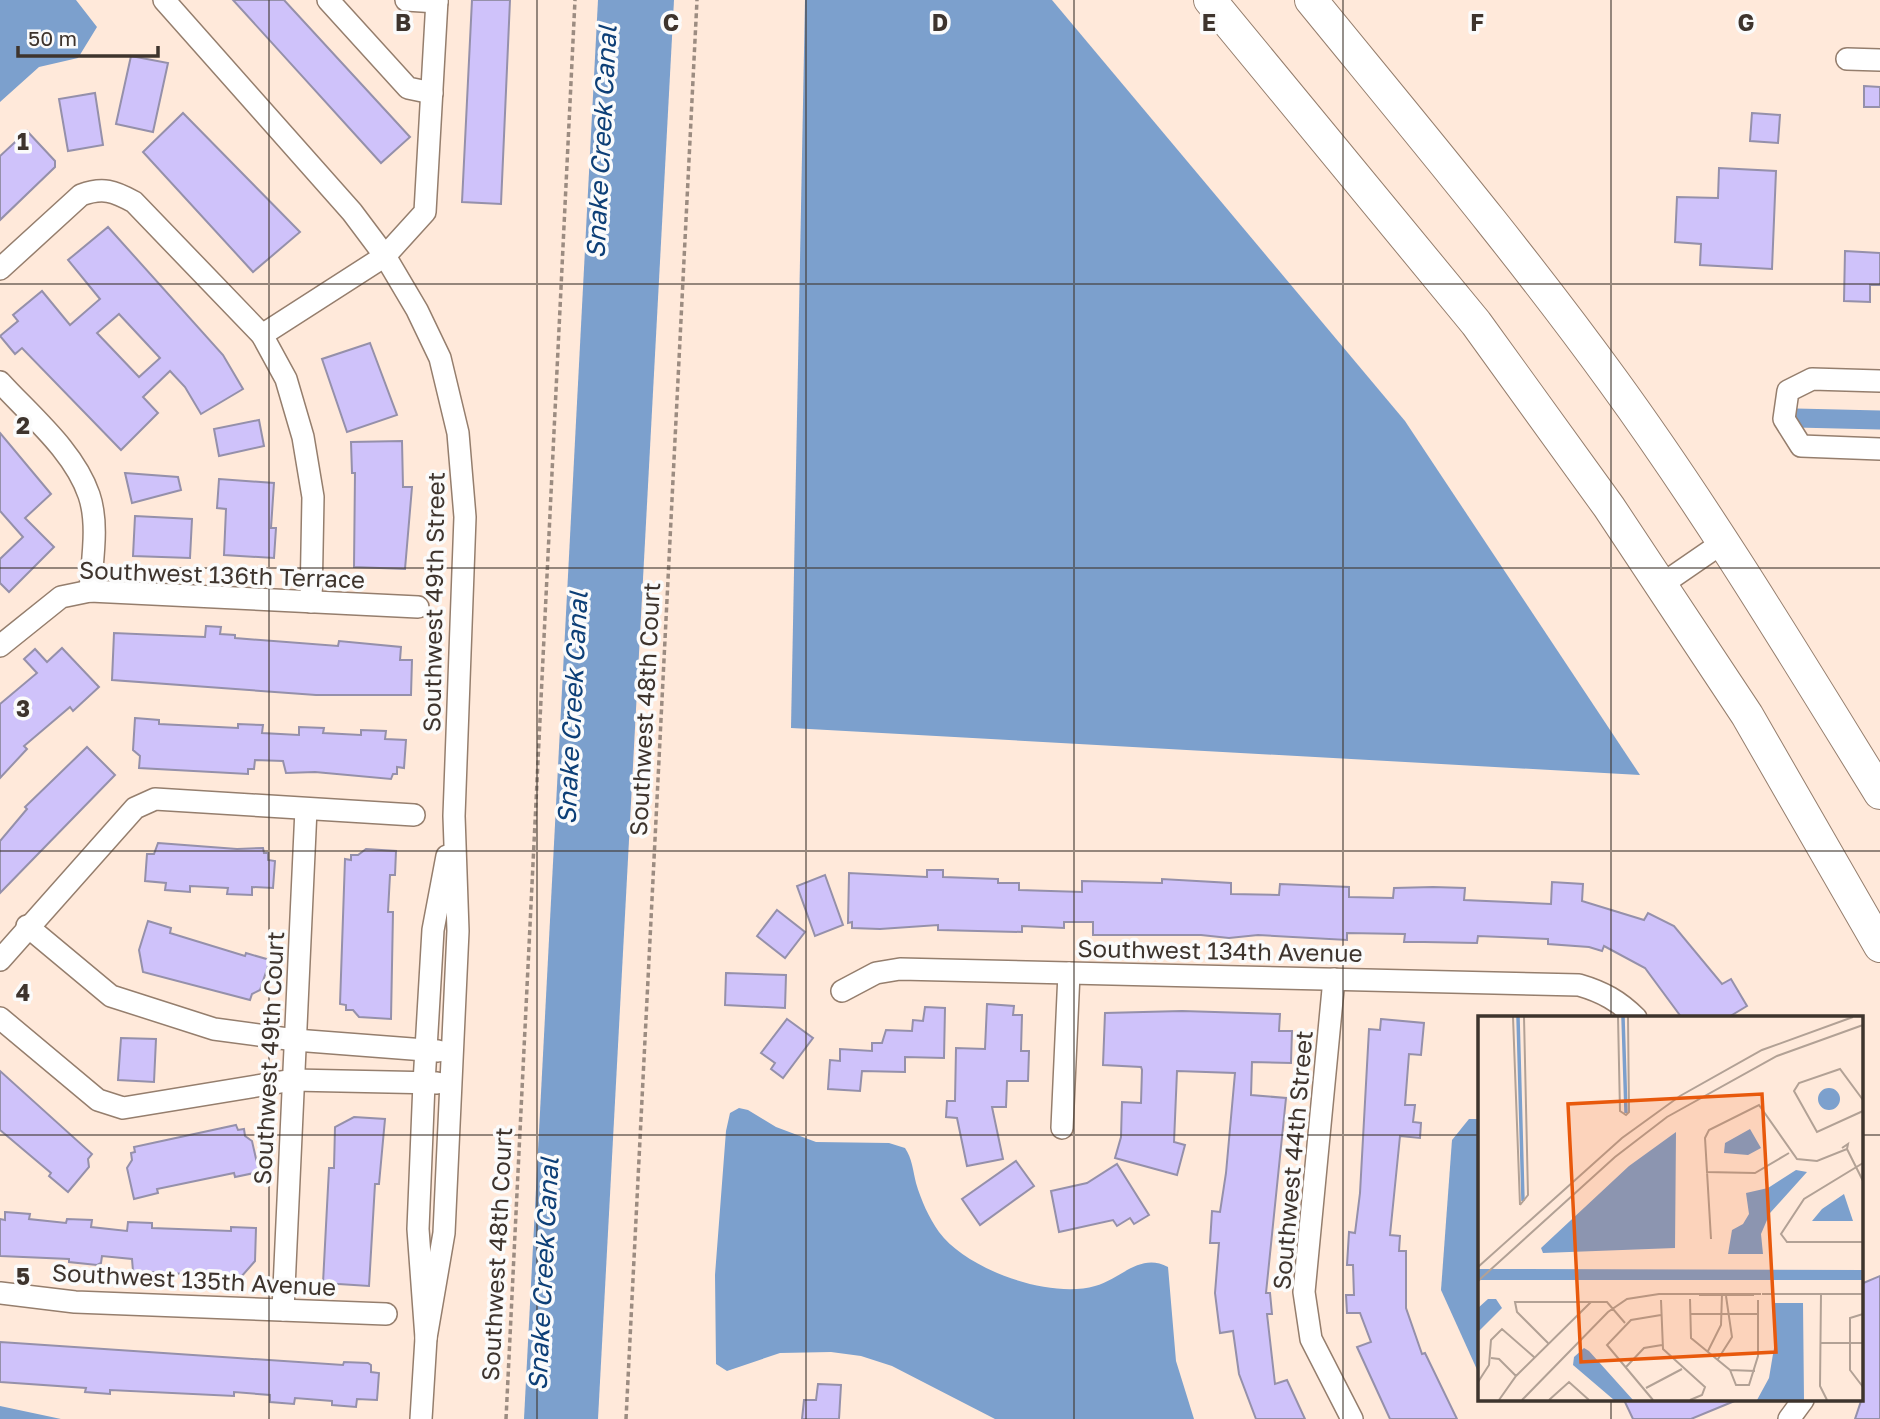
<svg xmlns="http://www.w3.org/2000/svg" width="1880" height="1419" viewBox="0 0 1880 1419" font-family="'Golos Text',sans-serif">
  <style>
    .water { fill: #7ca0cd }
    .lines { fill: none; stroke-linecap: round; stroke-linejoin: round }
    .canal { stroke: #7ca0cd; stroke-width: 19 }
    .building { fill: #cfc2fa; stroke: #9590aa; stroke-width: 2; fill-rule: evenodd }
    .minor-casing { stroke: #957e6d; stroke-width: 24 }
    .highway-casing { stroke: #957e6d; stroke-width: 34 }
    .path { stroke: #9c8c81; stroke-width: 3.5; stroke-dasharray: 5 3.5; stroke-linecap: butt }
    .minor { stroke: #fff; stroke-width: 21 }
    .highway { stroke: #fff; stroke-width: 32 }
    .grid { fill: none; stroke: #3e342d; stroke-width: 2; stroke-opacity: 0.55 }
    .labels { text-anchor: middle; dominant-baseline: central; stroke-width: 7; stroke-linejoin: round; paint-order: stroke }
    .street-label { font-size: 24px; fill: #3e342d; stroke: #fbfbfb }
    .water-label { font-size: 26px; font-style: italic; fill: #0d3f77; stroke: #fbfbfb }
    .inset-river { fill: none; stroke: #7ca0cd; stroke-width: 3.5 }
    .inset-road { fill: none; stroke: #b2a195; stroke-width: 2 }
    .view { fill: #e8590c; fill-opacity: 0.15; stroke: #e8590c; stroke-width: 3.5 }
    .inset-edge { fill: none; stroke: #3e342d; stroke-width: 3.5 }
    .grid-label { font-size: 23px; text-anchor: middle; font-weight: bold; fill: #3e342d; stroke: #fbfbfb; stroke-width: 7; stroke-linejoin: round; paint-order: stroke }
  </style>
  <rect width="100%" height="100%" fill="#ffe9da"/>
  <g class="water">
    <polygon points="0,0 76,0 97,27 78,58 39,67 0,102"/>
    <polygon points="598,0 674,0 598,1419 524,1419"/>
    <polygon points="805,0 1052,0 1405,421 1640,775 791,728"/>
    <path d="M739 1108 748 1110 776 1127 816 1142 889 1143 905 1148C912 1158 913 1171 916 1183 921 1200 929 1218 939 1232 967 1270 1050 1299 1095 1286 1121 1279 1140 1252 1168 1267L1176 1361 1194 1419H995L892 1366 861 1356 831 1352 780 1353 727 1371 716 1364 715 1275 726 1131 730 1113Z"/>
    <polygon points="1469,1119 1479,1119 1479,1374 1441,1290 1452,1140"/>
    <polygon points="0,1406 61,1419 0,1419"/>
  </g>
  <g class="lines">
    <polyline class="canal" points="1796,418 1880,420"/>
  </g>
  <g class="building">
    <polygon points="233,0 284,0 410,137 381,163"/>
    <polygon points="472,0 510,0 501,204 462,202"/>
    <polygon points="131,56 168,63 153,132 116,124"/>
    <polygon points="1864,86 1880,87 1880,107 1864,107"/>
    <polygon points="95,93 103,145 68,151 59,99"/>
    <polygon points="183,113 300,232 253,272 143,152"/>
    <polygon points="1752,113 1780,115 1778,143 1750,141"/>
    <polygon points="27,131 55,161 55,167 0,220 0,156"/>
    <polygon points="1719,168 1776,171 1772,269 1700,265 1701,244 1675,242 1677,197 1718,198"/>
    <path d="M108 227 223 355 243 389 201 414 185 387 170 371 143 397 158 413 121 450 22 348 15 354 0 336 18 321 13 315 42 291 70 325 100 299 68 260ZM119 314 160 358 139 377 97 333Z"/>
    <polygon points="1845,251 1880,253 1880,285 1870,285 1870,302 1844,301"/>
    <polygon points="370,343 397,415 347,432 322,359"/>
    <polygon points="259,420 264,446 219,456 214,429"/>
    <polygon points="0,433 51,494 25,518 54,547 9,592 0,583 0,559 23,537 0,511"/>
    <polygon points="402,441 403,487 412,487 405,569 354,567 355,473 352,473 351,442"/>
    <polygon points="125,473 178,477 181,490 132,503"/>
    <polygon points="219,479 274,483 271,528 276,528 274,558 224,555 226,509 217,508"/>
    <polygon points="135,516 192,519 190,558 133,556"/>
    <polygon points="206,626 221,627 220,634 235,635 235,638 338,646 339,641 401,647 400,660 412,660 411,695 316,695 112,680 114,633 205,637"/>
    <polygon points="62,648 99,687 73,711 70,707 24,746 27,749 0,778 0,704 37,673 24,659 35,649 47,662"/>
    <polygon points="135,718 159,720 159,724 238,728 238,724 263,725 262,733 299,735 299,727 324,728 323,733 361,735 361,730 386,731 385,739 406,740 404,768 397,767 397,774 393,774 391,779 315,772 286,773 283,761 255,760 254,769 248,769 248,774 139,768 140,756 133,750"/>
    <polygon points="87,747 115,775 0,893 0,841 27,809 25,807"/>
    <polygon points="158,843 237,849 263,848 264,853 268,853 268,860 275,861 273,888 252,887 252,895 227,894 228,888 190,886 190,892 165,890 166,883 145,881 147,854 154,854"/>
    <polygon points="366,849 396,851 395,875 390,875 388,912 393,912 391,1019 359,1017 353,1010 346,1010 346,1005 340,1004 345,859 351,860 351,855 358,855"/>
    <polygon points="927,870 943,870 943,877 998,879 998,883 1019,883 1019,890 1082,892 1082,881 1162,883 1162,879 1231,883 1231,894 1279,895 1280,884 1349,887 1349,897 1393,898 1394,888 1433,887 1465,888 1464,900 1551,904 1552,882 1583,884 1582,901 1644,920 1648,913 1674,926 1722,984 1731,979 1747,1006 1727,1018 1682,1018 1645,968 1604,946 1602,951 1589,947 1548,944 1548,939 1478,936 1477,943 1424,942 1404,942 1405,934 1347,933 1347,940 1258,935 1229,938 1201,935 1093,935 1093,922 1064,922 1064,928 1022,926 1022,932 938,930 938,925 880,929 852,928 852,922 848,923 849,873 927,877"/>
    <polygon points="825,875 843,925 815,936 797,886"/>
    <polygon points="777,910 805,932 785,958 757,936"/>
    <polygon points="148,921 171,928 170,933 245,956 246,953 270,960 260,990 252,994 250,1000 143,972 139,950"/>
    <polygon points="726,973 786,975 785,1008 725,1005"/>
    <polygon points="987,1004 1014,1006 1013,1015 1022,1015 1021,1051 1029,1051 1028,1081 1007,1081 1006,1107 992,1107 1003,1159 967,1166 957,1118 946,1117 947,1101 955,1101 956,1048 985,1049"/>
    <polygon points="925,1007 945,1008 944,1058 905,1057 905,1072 862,1071 860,1091 828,1089 830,1060 840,1061 840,1049 872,1051 872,1043 882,1043 886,1030 912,1031 913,1020 923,1021"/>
    <polygon points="1182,1011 1280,1014 1279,1031 1292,1031 1291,1063 1252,1062 1251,1095 1286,1098 1266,1293 1270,1293 1272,1314 1267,1314 1275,1384 1287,1380 1305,1419 1256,1419 1239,1374 1233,1331 1220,1333 1215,1293 1219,1243 1210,1243 1212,1211 1220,1212 1226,1173 1235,1073 1177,1071 1174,1142 1185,1145 1177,1175 1115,1158 1121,1137 1122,1102 1141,1103 1142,1070 1141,1067 1103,1065 1105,1013"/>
    <polygon points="787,1019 813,1038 783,1078 771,1069 775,1063 761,1053"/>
    <polygon points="1381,1019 1424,1023 1421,1055 1409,1054 1405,1105 1415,1105 1413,1122 1421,1123 1420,1138 1400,1136 1390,1235 1400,1236 1399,1251 1406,1251 1406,1308 1422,1354 1425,1353 1457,1419 1390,1419 1357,1347 1371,1342 1360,1313 1347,1313 1346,1295 1354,1295 1353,1265 1347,1265 1349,1232 1355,1233 1360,1193 1369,1029 1380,1030"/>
    <polygon points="121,1038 156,1039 154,1082 118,1080"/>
    <polygon points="0,1071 92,1154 88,1159 89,1167 68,1192 49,1176 51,1173 0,1130"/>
    <polygon points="354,1117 385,1119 379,1184 375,1184 369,1286 323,1283 329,1168 334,1168 335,1127"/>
    <polygon points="236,1125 238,1130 244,1129 245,1136 252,1141 259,1172 235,1177 234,1173 157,1189 158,1193 134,1199 127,1168 132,1160 131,1153 135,1152 134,1147"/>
    <polygon points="1016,1161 1034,1186 980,1225 962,1199"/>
    <polygon points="1117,1164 1149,1215 1134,1224 1130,1218 1117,1226 1113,1220 1059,1232 1051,1191 1087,1183"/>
    <polygon points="5,1212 30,1214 29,1219 66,1223 67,1219 92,1220 91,1227 127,1231 128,1222 152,1223 152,1228 231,1231 231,1227 256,1228 255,1261 241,1277 133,1271 132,1259 102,1256 101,1263 97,1265 69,1262 69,1259 0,1256 0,1219 5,1220"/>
    <polygon points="1880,1276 1880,1419 1855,1419 1862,1398 1861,1284"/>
    <polygon points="0,1342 343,1365 344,1362 368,1363 371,1365 371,1372 379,1373 377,1400 357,1399 356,1407 332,1405 332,1401 295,1398 294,1404 270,1402 270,1395 234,1392 234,1396 110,1390 110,1394 85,1392 86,1388 0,1382"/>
    <polygon points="818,1384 841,1385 839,1419 802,1419 804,1400 816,1400"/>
    <polygon points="1624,1400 1737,1400 1691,1419 1633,1419"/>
  </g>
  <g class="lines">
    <defs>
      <g id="minor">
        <polyline points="164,0 352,212 385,256 417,310 440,358 458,433 465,517 454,816 458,931 444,1233 426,1338"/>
        <polyline points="328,0 408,88 432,93"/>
        <polyline points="406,0 437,2"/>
        <polyline points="1847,59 1880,60"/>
        <path d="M0 269 81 195C103 187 114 191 134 202L262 335 286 379 303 437 313 497 311 602"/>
        <polyline points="262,335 385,256 425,212 437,0"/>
        <polyline points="1880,381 1812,379 1788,391 1784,419 1801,446 1880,449"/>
        <path d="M0 382C31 416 74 451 89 495 99 524 92 561 90 591"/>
        <polyline points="1661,585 1722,543"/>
        <polyline points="0,646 61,597 90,591 418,607"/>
        <polyline points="27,926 111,996 214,1029 295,1040 438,1051"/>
        <polyline points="0,960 135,808 155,799 414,815"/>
        <polyline points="1334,979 1304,1292 1311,1339 1352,1419"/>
        <path d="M842 991 876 973 900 969 1579 985C1603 992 1619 1001 1636 1018"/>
        <polyline points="0,1018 98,1100 123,1108 293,1080 437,1083"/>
        <polyline points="1062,1128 1069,973"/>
        <polyline points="0,1293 75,1302 386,1314"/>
        <polyline points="283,1310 306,809"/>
        <polyline points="421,1419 426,1338 418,1229 424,1083 433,930 447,856"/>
        <polyline points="1789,1419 1803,1400"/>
      </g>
      <g id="highway">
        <polyline points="1210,0 1476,323 1609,507 1747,715 1880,946"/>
        <path d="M1311 0C1413 125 1518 250 1613 381 1709 513 1794 654 1880 793"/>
      </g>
    </defs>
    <use href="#minor" class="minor-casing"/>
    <use href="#highway" class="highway-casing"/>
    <g class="path">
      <polyline points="506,1419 575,0"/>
      <polyline points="626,1419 697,0"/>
    </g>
    <use href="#minor" class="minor"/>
    <use href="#highway" class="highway"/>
  </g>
  <path class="grid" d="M269 0V1419M537 0V1419M806 0V1419M1074 0V1419M1343 0V1419M1611 0V1018M0 284H1880M0 568H1880M0 851H1880M0 1135H1479M1861 1135H1880M1611 1400V1419"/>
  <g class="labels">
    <g class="street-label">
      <text transform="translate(222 574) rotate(2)">Southwest 136th Terrace</text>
      <text transform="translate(433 602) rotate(-89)">Southwest 49th Street</text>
      <text transform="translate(644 709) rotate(-87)">Southwest 48th Court</text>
      <text transform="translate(1220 950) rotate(1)">Southwest 134th Avenue</text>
      <text transform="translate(268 1058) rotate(-87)">Southwest 49th Court</text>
      <text transform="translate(1292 1160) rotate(-85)">Southwest 44th Street</text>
      <text transform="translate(496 1254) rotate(-87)">Southwest 48th Court</text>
      <text transform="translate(194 1279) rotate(3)">Southwest 135th Avenue</text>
    </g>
    <g class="water-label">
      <text transform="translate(601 142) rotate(-87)">Snake Creek Canal</text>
      <text transform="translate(572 708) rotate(-87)">Snake Creek Canal</text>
      <text transform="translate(543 1274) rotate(-87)">Snake Creek Canal</text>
    </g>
  </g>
  <g transform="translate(1478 1016)">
    <rect width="385" height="385" fill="#ffe9da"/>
    <path d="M340 83a11 11 0 1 1 22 0a11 11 0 1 1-22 0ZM272 113 283 132 270 139 246 137 247 127ZM198 116 197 232 65 237 63 232 151 150ZM318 154 329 156 292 197 283 218 285 238H250L254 214 265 208 271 198 268 177 290 172ZM366 178 375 205H334L344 193ZM0 253 385 254V264H0ZM10 283H18L24 292 0 316V292ZM296 287H325L326 384H279L291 362 297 326ZM106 332 111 335 155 384H136L95 349 96 341Z" fill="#7ca0cd"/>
    <path class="inset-river" d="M40 1 45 185M145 1 148 97"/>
    <path class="inset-road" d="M35 1 42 189M140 1 142 95 148 99 151 96 150 1M385 84 362 53 321 67 316 75 339 116 385 95M369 133 385 165M385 147 326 183 303 218 309 226H385M228 156 277 157 311 137M42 189 50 179 46 1M233 223 227 122 231 114 281 89 319 143 339 145 369 133 370 128 364 132M0 251 144 122 202 80 284 34 375 1M0 265 137 141 189 101 299 40 385 9M284 278H385M343 278 342 370 349 384M221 279H276M212 283 213 322 252 354M183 284 185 333 227 371 224 379 212 384M212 298H280M385 298 372 302V354L385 371M70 327 39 296 37 286H129L147 307M343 327H385M230 335 243 309 244 278M13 342 21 343 38 360M240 343 254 321 248 280M148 351 166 332 184 329M252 354 258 369H271L280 340V284M252 354 277 355M0 366 11 349 13 324 24 313 56 341M168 372 204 353M21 384 38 360 113 286M44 384 130 296 149 283 181 278H283M71 384 91 366 111 384M175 384 129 329 153 304 183 299"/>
    <path class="view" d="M284 78 298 336 103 346 90 88Z"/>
    <rect width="385" height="385" class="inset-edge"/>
  </g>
  <g class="grid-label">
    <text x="403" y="31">B</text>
    <text x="671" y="31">C</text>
    <text x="940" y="31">D</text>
    <text x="1209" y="31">E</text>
    <text x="1477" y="31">F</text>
    <text x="1746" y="31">G</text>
    <text x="23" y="150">1</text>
    <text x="23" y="434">2</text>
    <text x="23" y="717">3</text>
    <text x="23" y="1001">4</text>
    <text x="23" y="1285">5</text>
  </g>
  <path d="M18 46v10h140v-10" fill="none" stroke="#3e342d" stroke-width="3.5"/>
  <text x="28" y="46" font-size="21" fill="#3e342d" stroke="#fbfbfb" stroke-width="5" paint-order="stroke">50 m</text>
</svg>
